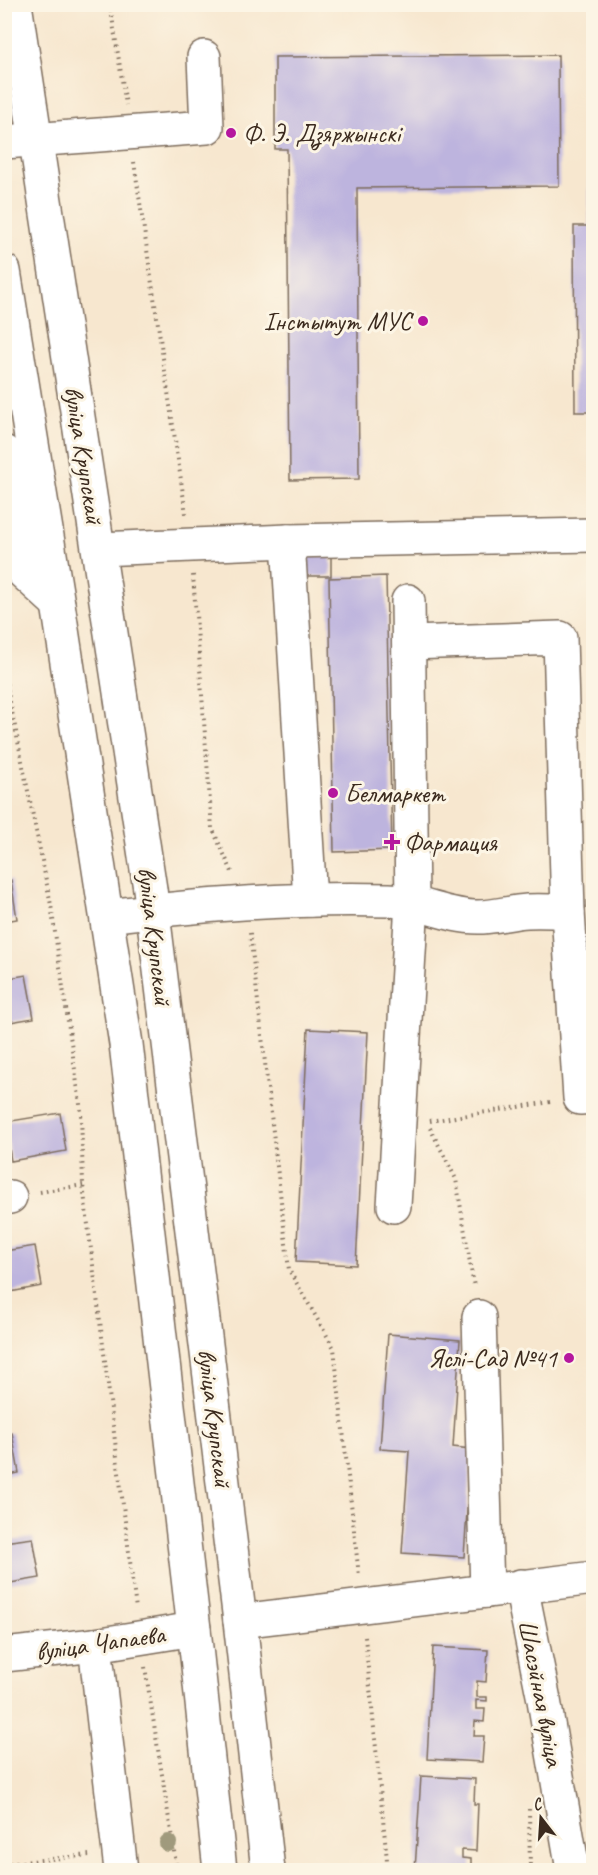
<svg xmlns="http://www.w3.org/2000/svg" width="598" height="1875" viewBox="0 0 598 1875" font-family="Caveat,sans-serif">
  <style>
    .building { fill: #bdb4de }
    .lines { fill: none; stroke-linecap: round; stroke-linejoin: round }
    .minor-casing { stroke: #7d6c5c; stroke-width: 36 }
    .major-casing { stroke: #7d6c5c; stroke-width: 36 }
    .path { stroke: #7d6c5c; stroke-width: 4; stroke-dasharray: 1.5 4.5; stroke-linecap: butt }
    .minor { stroke: #fff; stroke-width: 33 }
    .major { stroke: #fff; stroke-width: 33 }
    .tree { fill: #a09a7d }
    .poi-dot { fill: #b5179e; stroke: #fcf5e5; stroke-width: 2 }
    .labels { text-anchor: middle; dominant-baseline: central; stroke-width: 6; stroke-linejoin: round; paint-order: stroke }
    .poi-label { font-size: 26px; fill: #3b2a1e; stroke: #fcf5e5; text-anchor: start }
    .street-label { font-size: 26px; fill: #3b2a1e; stroke: #fcf5e5 }
  </style>
  <rect width="100%" height="100%" fill="#fcf5e5"/>
  <filter id="ink" filterUnits="userSpaceOnUse"><feTurbulence type="fractalNoise" baseFrequency=".0167" numOctaves="2"/><feDisplacementMap in="SourceGraphic" scale="12" xChannelSelector="R" yChannelSelector="G"/><feConvolveMatrix kernelMatrix="1 2 1 2 8 2 1 2 1" color-interpolation-filters="sRGB"/></filter>
  <filter id="wash" filterUnits="userSpaceOnUse"><feTurbulence type="fractalNoise" baseFrequency=".008" numOctaves="4" result="noise"/><feDisplacementMap in="SourceGraphic" scale="24" xChannelSelector="R" yChannelSelector="G"/><feGaussianBlur stdDeviation="1.35" result="paint"/><feColorMatrix in="noise" values="0 0 0 0 0 0 0 0 0 0 0 0 0 0 0 0 0 1.4 0 .05"/><feComposite in="paint" operator="in"/></filter>
  <g filter="url(#wash)">
    <rect width="100%" height="100%" fill="#f7e7cf"/>
    <g id="blocks">
      <g class="building">
        <polygon points="558,55 559,186 357,188 359,479 290,480 287,149 275,149 275,57"/>
        <polygon points="589,135 594,135 594,461 591,461 591,412 575,412 574,226 589,226"/>
        <polygon points="294,555 331,556 331,576 293,576"/>
        <polygon points="386,576 392,850 334,852 329,578"/>
        <polygon points="11,880 17,919 5,921 5,881"/>
        <polygon points="26,975 34,1018 4,1023 4,979"/>
        <polygon points="308,1029 368,1032 356,1265 296,1262"/>
        <polygon points="60,1113 66,1151 11,1161 5,1122"/>
        <polygon points="35,1246 42,1286 5,1293 5,1251"/>
        <polygon points="388,1334 460,1340 453,1447 471,1449 464,1557 402,1553 409,1451 380,1449"/>
        <polygon points="12,1433 19,1473 4,1476 4,1434"/>
        <polygon points="33,1538 40,1578 4,1584 4,1542"/>
        <polygon points="433,1647 488,1650 486,1682 477,1681 477,1697 487,1697 487,1701 476,1700 476,1709 485,1709 484,1722 475,1721 474,1736 484,1736 482,1762 427,1759"/>
        <polygon points="421,1776 475,1779 474,1804 478,1804 476,1851 462,1850 462,1858 471,1859 471,1870 415,1870"/>
        <polygon points="74,1867 74,1870 53,1870 53,1869"/>
      </g>
    </g>
  </g>
  <g filter="url(#ink)">
    <use href="#blocks" fill-opacity="0" stroke="#7d6c5c" stroke-width="1.5"/>
    <g class="lines">
      <defs>
        <g id="minor">
          <polyline points="4,142 207,127 204,57"/>
          <polyline points="4,452 23,572 58,604"/>
          <polyline points="288,541 310,900"/>
          <polyline points="99,549 288,541 594,535"/>
          <polyline points="409,643 560,638 568,912 580,1098 594,1097"/>
          <path d="M107 916C200 905 295 897 389 900 420 901 447 917 478 917 494 917 511 912 527 911 541 910 555 911 568 912"/>
          <polyline points="4,1198 10,1197"/>
          <polyline points="394,1206 412,902 408,601"/>
          <polyline points="479,1317 487,1591"/>
          <polyline points="521,1586 544,1700 573,1870"/>
          <polyline points="240,1621 594,1578"/>
          <polyline points="95,1645 121,1870"/>
          <polyline points="4,1655 95,1645 194,1629"/>
        </g>
        <g id="major">
          <polyline points="15,4 150,889 240,1621 268,1870"/>
          <polyline points="4,271 58,604 126,1044 194,1629 220,1870"/>
        </g>
      </defs>
      <use href="#minor" class="minor-casing"/>
      <use href="#major" class="major-casing"/>
      <g class="path">
        <polyline points="110,4 126,105"/>
        <polyline points="134,162 186,514"/>
        <polyline points="193,575 212,828 233,874"/>
        <polyline points="4,672 51,905 81,1111 83,1185 136,1609"/>
        <polyline points="250,933 289,1270 334,1348 359,1576"/>
        <polyline points="430,1121 550,1102"/>
        <polyline points="430,1128 456,1179 474,1287"/>
        <polyline points="40,1192 83,1185"/>
        <polyline points="365,1637 388,1870"/>
        <polyline points="145,1667 177,1870"/>
        <polyline points="529,1809 530,1870"/>
        <polyline points="4,1864 89,1855"/>
      </g>
      <use href="#minor" class="minor"/>
      <use href="#major" class="major"/>
    </g>
    <circle class="tree" cx="168" cy="1843" r="9"/>
  </g>
  <g class="poi-dot">
    <circle cx="231" cy="133" r="6"/>
    <circle cx="423" cy="321" r="6"/>
    <circle cx="333" cy="793" r="6"/>
    <path d="M389 833h6v6h6v6h-6v6h-6v-6h-6v-6h6z"/>
    <circle cx="569" cy="1358" r="6"/>
  </g>
  <g class="labels">
    <g class="poi-label">
      <text x="243" y="133">Ф. Э. Дзяржынскі</text>
      <text x="411" y="321" text-anchor="end">Інстытут МУС</text>
      <text x="345" y="793">Белмаркет</text>
      <text x="404" y="842">Фармация</text>
      <text x="557" y="1358" text-anchor="end">Яслі-Сад №41</text>
    </g>
    <g class="street-label">
      <text transform="translate(84 455) rotate(81)">вуліца Крупскай</text>
      <text transform="translate(155 936) rotate(83)">вуліца Крупскай</text>
      <text transform="translate(215 1418) rotate(83)">вуліца Крупскай</text>
      <text transform="translate(100 1643) rotate(-8)">вуліца Чапаева</text>
      <text transform="translate(541 1693) rotate(79)">Шасэйная вуліца</text>
    </g>
  </g>
  <rect width="598" height="1875" fill="none" stroke="#fcf5e5" stroke-width="24"/>
  <g transform="translate(541 1818) rotate(343)" stroke="#fcf5e5" stroke-width="4.5" paint-order="stroke">
  <path d="M0-4.5L10 22L0 15L-10 22Z" fill="#3b2a1e"/>
  <text y="-9" font-size="16" font-weight="bold" text-anchor="middle" fill="#3b2a1e">С</text>
  </g>
</svg>
